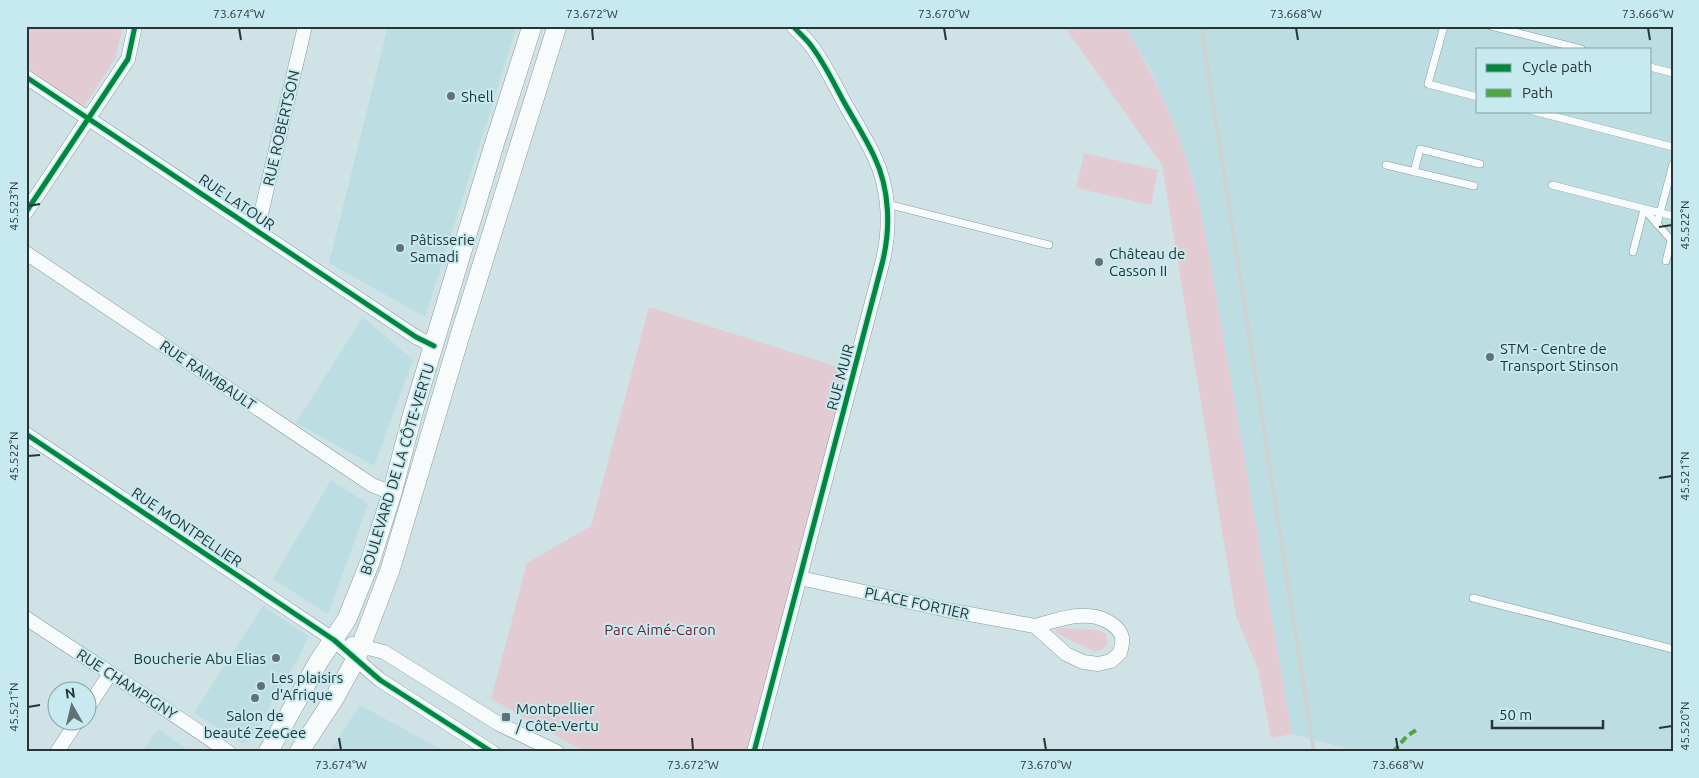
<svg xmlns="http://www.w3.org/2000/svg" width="1699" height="778" viewBox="0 0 1699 778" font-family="Ubuntu,sans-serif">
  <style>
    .built { fill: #bcdde2; fill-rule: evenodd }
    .green { fill: #e3cbd3 }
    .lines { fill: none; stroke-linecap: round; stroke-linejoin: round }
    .lane-casing { stroke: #8a999b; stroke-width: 8 }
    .street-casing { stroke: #8a999b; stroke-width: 15 }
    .secondary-casing { stroke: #8a999b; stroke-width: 20 }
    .lane { stroke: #f8fbfb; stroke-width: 7 }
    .street { stroke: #f8fbfb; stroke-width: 14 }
    .secondary { stroke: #f8fbfb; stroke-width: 19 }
    .rail { stroke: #cdd3d3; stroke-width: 4 }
    .quiet { stroke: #51a545; stroke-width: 4; stroke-dasharray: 8 4; stroke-linecap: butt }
    .cycleway-casing { stroke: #c6eaef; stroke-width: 8 }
    .cycleway { stroke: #00873e; stroke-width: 5 }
    .ticks { fill: none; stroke: #273537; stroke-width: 2 }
    .poi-dot { fill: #627274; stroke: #c6eaef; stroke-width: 2 }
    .labels { text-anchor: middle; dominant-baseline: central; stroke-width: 4; stroke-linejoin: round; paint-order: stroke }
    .poi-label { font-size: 15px; fill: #273537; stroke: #c6eaef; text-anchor: start }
    .street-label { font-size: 15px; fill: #273537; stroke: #c6eaef }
    .park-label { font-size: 15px; fill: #6e253a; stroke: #c6eaef }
    .neatline { fill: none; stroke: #273537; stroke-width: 2 }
    .ticks-label { font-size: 12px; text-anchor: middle; fill: #273537 }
  </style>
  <rect width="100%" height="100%" fill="#cfe3e6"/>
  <g class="built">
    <polygon points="388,26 517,26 425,317 329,263"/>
    <path d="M1125 26H1673V752H1360L1292 734 1208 248 1194 182 1175 125 1150 68ZM1478 49H1650V111H1478Z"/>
    <polygon points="363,317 413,360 374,466 296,423"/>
    <polygon points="331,480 368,504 328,614 273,579"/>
    <polygon points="263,606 308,636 299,657 249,741 242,743 194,713"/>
    <polygon points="360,705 446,752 329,752"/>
    <polygon points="158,729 191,752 142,752"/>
  </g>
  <g class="green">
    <polygon points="26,26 123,26 115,59 83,108 26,67"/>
    <path d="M1064 26H1125C1155 77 1177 124 1193 181 1200 202 1203 226 1208 248L1292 734 1271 738 1258 669 1236 616 1162 165Z"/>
    <polygon points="1084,153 1158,170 1151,205 1076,188"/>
    <polygon points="649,307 854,372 754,752 585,752 491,699 527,563 591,526"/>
    <polygon points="1057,628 1099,630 1106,634 1108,643 1102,650 1095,652 1056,633"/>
  </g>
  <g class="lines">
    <defs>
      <g id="lane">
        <polyline points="1444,26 1428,84 1478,97"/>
        <polyline points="1491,26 1581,49"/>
        <polyline points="1650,67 1673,73"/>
        <polyline points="1533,111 1673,147"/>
        <polyline points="1386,165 1474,186"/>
        <polyline points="1414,172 1420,149 1480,164"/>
        <polyline points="1552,185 1673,216"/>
        <polyline points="887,204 1049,245"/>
        <polyline points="1644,209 1673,242"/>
        <polyline points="1657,224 1673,164"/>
        <polyline points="1633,252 1644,209"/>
        <polyline points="1666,261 1671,241"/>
        <polyline points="1473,598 1673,649"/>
      </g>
      <g id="street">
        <polyline points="26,77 416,337 434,346"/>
        <polyline points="26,212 128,59 135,26"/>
        <polyline points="257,231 305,26"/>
        <polyline points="26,253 372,485 392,493"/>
        <polyline points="26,434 334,640 380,680 492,752"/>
        <path d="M800 578 947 610 1035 626 1066 654 1083 662 1098 664 1111 661 1120 653C1121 649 1123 642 1122 638 1120 629 1114 625 1107 621 1085 609 1058 620 1035 626"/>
        <path d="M26 618C93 663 162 705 228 752"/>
        <polyline points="352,644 384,652 499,724 557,752"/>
        <polyline points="88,707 110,674"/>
        <polyline points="57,752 78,720"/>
        <path d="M754 752 882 264C891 229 890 189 874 156 865 137 854 120 844 102 833 82 823 60 809 43 804 37 798 32 793 26"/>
      </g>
      <g id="secondary">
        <polyline points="268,752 319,661 347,619 370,562 392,493 413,413 494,145 532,26"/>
        <polyline points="299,752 335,697 356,659 390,570 461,332 557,26"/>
      </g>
    </defs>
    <use href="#lane" class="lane-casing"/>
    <use href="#street" class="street-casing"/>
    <use href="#secondary" class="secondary-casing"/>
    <use href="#lane" class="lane"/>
    <use href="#street" class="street"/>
    <use href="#secondary" class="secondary"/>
    <polyline class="rail" points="1201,26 1314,752"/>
    <polyline class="quiet" points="1393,752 1407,736 1416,730"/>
    <defs>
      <g id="cycleway">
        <polyline points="26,77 416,337 434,346"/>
        <polyline points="26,212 128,59 135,26"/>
        <polyline points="26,434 334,640 380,680 492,752"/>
        <path d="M754 752 882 264C891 229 890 189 874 156 865 137 854 120 844 102 833 82 823 60 809 43 804 37 798 32 793 26"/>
      </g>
    </defs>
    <use href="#cycleway" class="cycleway-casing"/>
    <use href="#cycleway" class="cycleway"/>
  </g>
  <path class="ticks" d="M239 28 241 40M592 28 593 40M944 28 946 40M1296 28 1298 40M1648 28 1650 40M28 206 40 204M1659 227 1672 225M28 456 40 455M1659 478 1672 476M28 707 40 705M1659 728 1672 726M339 738 341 750M692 738 693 750M1044 738 1046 750M1396 738 1398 750"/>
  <g class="poi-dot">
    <circle cx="451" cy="96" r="5"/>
    <circle cx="400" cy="248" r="5"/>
    <circle cx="1099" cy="262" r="5"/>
    <circle cx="1490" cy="357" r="5"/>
    <circle cx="276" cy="658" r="5"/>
    <circle cx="261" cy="686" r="5"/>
    <circle cx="255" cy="698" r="5"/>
    <rect x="501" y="712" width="10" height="10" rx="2.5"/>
  </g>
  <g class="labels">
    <g class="poi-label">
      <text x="461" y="96">Shell</text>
      <text x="410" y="239">Pâtisserie<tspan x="410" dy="17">Samadi</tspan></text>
      <text x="1109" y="253">Château de<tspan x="1109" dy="17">Casson II</tspan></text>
      <text x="1500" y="348">STM - Centre de<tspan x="1500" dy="17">Transport Stinson</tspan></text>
      <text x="266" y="658" text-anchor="end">Boucherie Abu Elias</text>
      <text x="271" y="677">Les plaisirs<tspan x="271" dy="17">d'Afrique</tspan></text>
      <text x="516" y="708">Montpellier<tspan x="516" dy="17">/ Côte-Vertu</tspan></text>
      <text x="255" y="715" text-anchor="middle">Salon de<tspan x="255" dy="17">beauté ZeeGee</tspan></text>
    </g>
    <g class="street-label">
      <text transform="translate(281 128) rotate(-77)">RUE ROBERTSON</text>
      <text transform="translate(237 202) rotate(34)">RUE LATOUR</text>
      <text transform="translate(208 375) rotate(34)">RUE RAIMBAULT</text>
      <text transform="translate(840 377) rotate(-75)">RUE MUIR</text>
      <text transform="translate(397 469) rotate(-73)">BOULEVARD DE LA CÔTE-VERTU</text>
      <text transform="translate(187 527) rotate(34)">RUE MONTPELLIER</text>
      <text transform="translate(917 603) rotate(12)">PLACE FORTIER</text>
      <text transform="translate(127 684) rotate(33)">RUE CHAMPIGNY</text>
    </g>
    <g class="park-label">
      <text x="660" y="629">Parc Aimé-Caron</text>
    </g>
  </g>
  <rect width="1699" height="778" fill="none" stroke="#c6eaef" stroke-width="55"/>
  <rect x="1476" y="48" width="175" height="65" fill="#c6eaef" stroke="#86a2a5"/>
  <rect x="1486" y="64" width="25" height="8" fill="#00873e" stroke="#86a2a5"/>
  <text x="1522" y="72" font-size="15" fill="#273537">Cycle path</text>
  <rect x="1486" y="89" width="25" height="8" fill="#51a545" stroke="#86a2a5"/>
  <text x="1522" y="98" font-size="15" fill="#273537">Path</text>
  <g transform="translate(72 706) rotate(352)"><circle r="24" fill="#c6eaef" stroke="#86a2a5"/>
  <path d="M0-4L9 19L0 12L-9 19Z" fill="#627274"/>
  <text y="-8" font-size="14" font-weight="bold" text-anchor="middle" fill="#273537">N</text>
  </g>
  <path d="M1492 720v8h111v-8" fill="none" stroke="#273537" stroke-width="2.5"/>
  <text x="1499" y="720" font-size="15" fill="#273537" stroke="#c6eaef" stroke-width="4" paint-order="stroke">50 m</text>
  <rect x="28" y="28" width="1644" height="722" class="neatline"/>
  <g class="ticks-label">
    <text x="239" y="18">73.674°W</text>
    <text x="592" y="18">73.672°W</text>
    <text x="944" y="18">73.670°W</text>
    <text x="1296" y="18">73.668°W</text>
    <text x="1648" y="18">73.666°W</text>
    <text transform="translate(14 206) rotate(-90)" y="4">45.523°N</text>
    <text transform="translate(1685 225) rotate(-90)" y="4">45.522°N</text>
    <text transform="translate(14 456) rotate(-90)" y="4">45.522°N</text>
    <text transform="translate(1685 476) rotate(-90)" y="4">45.521°N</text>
    <text transform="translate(14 707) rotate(-90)" y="4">45.521°N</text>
    <text transform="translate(1685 726) rotate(-90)" y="4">45.520°N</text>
    <text x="341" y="769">73.674°W</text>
    <text x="693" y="769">73.672°W</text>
    <text x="1046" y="769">73.670°W</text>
    <text x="1398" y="769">73.668°W</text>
  </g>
</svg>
